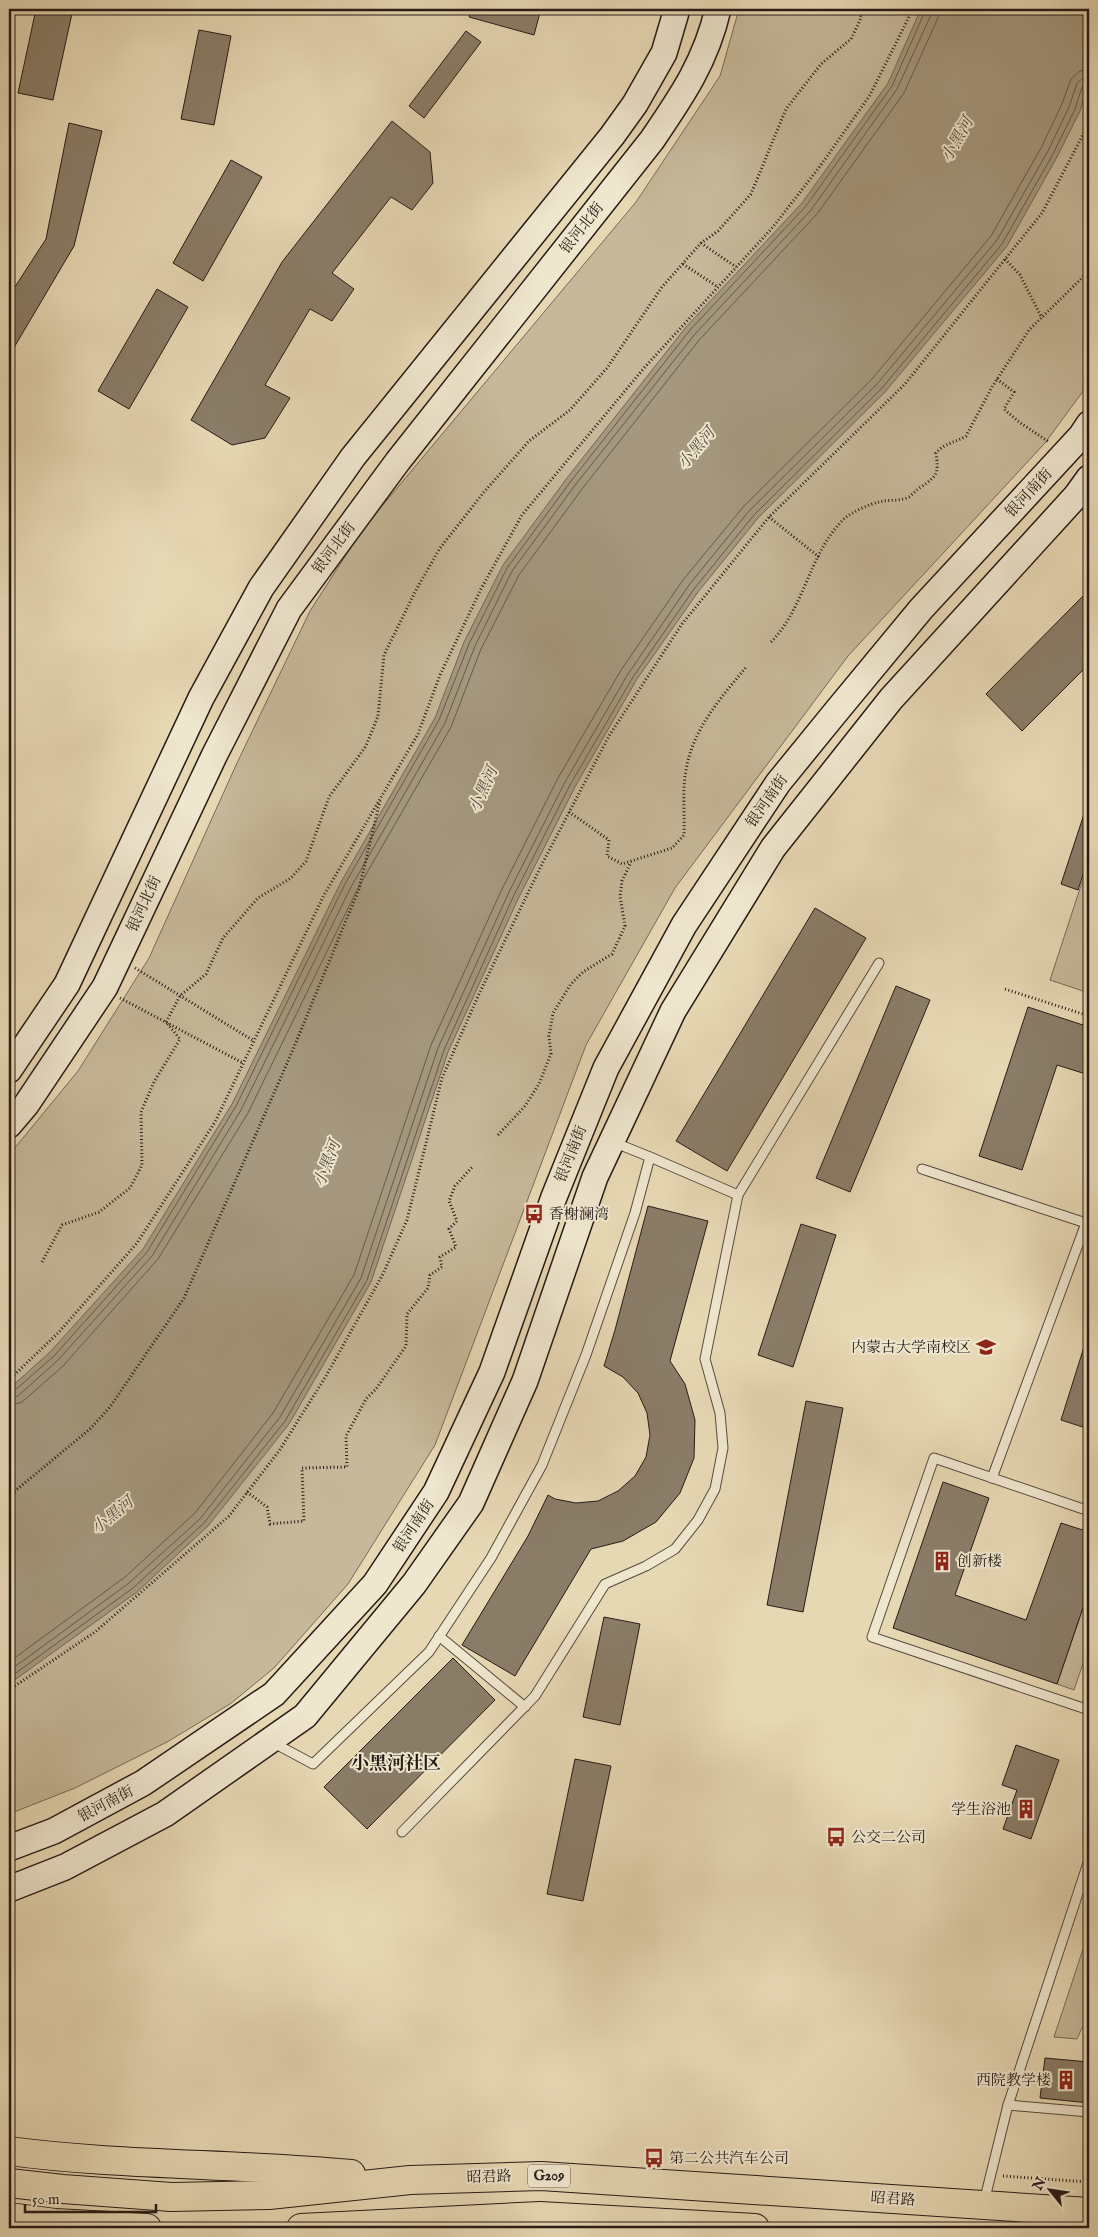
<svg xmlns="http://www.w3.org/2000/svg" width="1098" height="2237" viewBox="0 0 1098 2237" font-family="'IM FELL English','Noto Serif SC',serif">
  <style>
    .green { fill: #c6b899; stroke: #766a58 }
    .water { fill: #a5987e; stroke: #726654 }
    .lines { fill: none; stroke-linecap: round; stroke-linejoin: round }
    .shore { stroke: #665a4a; stroke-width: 1 }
    .building { fill: #8a7d68; stroke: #261b16 }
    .service-casing { stroke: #564a3e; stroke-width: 11 }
    .secondary-casing { stroke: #261b16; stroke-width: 28 }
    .trunk-casing { stroke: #261b16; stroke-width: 30 }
    .path { stroke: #261b16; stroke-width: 3; stroke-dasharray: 1 2.5; stroke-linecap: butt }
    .service { stroke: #efe6ce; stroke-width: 9 }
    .secondary { stroke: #efe6ce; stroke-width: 25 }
    .trunk { stroke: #e7d8b4; stroke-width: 28 }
    .labels { text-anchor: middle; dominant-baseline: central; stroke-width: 4; stroke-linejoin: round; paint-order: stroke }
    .shield { fill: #efe6ce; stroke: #62584d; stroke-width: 1 }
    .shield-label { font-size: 14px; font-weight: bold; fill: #261b16 }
    .street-label { font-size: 15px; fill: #261b16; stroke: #efe6ce }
    .poi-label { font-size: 15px; fill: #261b16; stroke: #efe6ce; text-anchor: start }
    .water-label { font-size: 16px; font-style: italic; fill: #594d40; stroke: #efe6ce }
    .quarter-label { font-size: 18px; font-weight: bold; fill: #261b16; stroke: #efe6ce }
  </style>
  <rect width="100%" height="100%" fill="#e7d8b4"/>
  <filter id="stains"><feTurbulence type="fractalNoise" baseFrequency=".004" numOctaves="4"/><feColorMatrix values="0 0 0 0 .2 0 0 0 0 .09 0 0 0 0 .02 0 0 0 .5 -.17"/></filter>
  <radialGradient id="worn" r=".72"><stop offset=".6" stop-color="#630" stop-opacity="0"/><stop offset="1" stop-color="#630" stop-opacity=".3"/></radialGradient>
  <g class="green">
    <polygon points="739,9 1089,9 1089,383 1045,443 848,656 675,888 586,1045 435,1445 348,1584 274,1668 230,1704 167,1742 75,1788 9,1814 9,1155 78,1071 149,958 237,763 310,611 362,530 636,202 720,76"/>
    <polygon points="1089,861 1089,993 1050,980"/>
    <polygon points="1089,1591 1089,1646 1074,1690 1057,1684"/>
    <polygon points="1089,1931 1089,2020 1082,2028 1077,2039 1054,2037"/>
  </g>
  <polygon class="water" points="921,9 1089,9 1089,81 1080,111 1057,157 1007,246 885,392 758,518 698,592 637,679 575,787 519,897 448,1052 371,1282 289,1424 208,1526 137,1592 9,1684 9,1389 50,1352 143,1249 232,1104 341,882 435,718 464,642 503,565 567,478 686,327 802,203 888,83"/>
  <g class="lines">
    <g class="shore">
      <polyline points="9,1392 14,1391 54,1356 147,1252 236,1106 345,884 439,720 469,644 507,568 571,481 690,330 806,206 892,86 926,9"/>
      <polyline points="9,1399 18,1396 58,1360 152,1256 241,1110 351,887 445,723 475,646 512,571 576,484 695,334 811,210 897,89 931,15 932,9"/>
      <polyline points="9,1406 22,1402 63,1366 158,1259 248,1113 357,890 451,727 481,649 519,575 582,489 700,339 817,214 904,93 938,18 939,9"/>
      <polyline points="9,1662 125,1577 195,1513 273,1413 354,1275 431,1045 502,889 558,778 621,670 683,580 744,506 872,379 991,236 1041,148 1062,104 1071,79 1080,71 1089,69"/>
      <polyline points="9,1671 129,1583 200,1519 280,1417 361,1278 438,1048 509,892 565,782 628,674 689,585 749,511 877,384 997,240 1048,151 1069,107 1077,83 1083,78 1089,77"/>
      <polyline points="9,1678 133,1588 204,1523 285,1421 367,1280 444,1050 514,895 570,785 633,677 694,589 754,515 882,388 1002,244 1053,154 1075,109 1082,87 1089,83"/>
    </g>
  </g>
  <g class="building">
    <polygon points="36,9 73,9 53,100 18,93"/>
    <polygon points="472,9 541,9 534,35 469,17"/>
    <polygon points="199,30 231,36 214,125 181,119"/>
    <polygon points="466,31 481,42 424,118 409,106"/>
    <polygon points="392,121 430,152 433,183 412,210 391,197 332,273 354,289 332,321 310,309 265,385 290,398 265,438 232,445 191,420 282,262"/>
    <polygon points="69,123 102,131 74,246 9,356 9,296 46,239"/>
    <polygon points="231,160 262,177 203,281 173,263"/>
    <polygon points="157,289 188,307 129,409 98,391"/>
    <polygon points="1087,592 1089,595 1089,664 1022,731 986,694"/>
    <polygon points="1089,799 1089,856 1078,890 1061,884"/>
    <polygon points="815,908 866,938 727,1171 676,1141"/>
    <polygon points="896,986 930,1000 850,1192 816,1178"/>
    <polygon points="1028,1007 1089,1027 1089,1075 1057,1065 1022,1170 979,1156"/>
    <polygon points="648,1206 708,1221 670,1361 685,1384 695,1420 694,1458 680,1493 656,1522 623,1541 591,1549 515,1676 462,1645 528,1536 548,1495 555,1499 576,1503 598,1501 618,1491 635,1476 646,1457 650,1435 647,1413 638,1393 623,1377 604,1366 615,1330"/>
    <polygon points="801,1224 836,1235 793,1367 758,1355"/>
    <polygon points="1089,1331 1089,1429 1061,1420"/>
    <polygon points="806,1401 843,1408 803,1612 767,1605"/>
    <polygon points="943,1482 989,1498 955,1595 1026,1620 1061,1523 1089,1532 1089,1590 1057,1684 893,1628"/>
    <polygon points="604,1617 640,1624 620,1725 583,1717"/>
    <polygon points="453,1658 495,1700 367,1829 324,1787"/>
    <polygon points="1016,1745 1059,1760 1031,1839 1003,1829 1017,1790 1002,1785"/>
    <polygon points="575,1759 611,1766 583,1901 547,1894"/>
    <polygon points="1045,2058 1089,2062 1089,2103 1040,2098"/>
  </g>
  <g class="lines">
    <defs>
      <g id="service">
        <polyline points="922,1169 1089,1224"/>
        <polyline points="738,1195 879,963"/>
        <polyline points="992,1478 1086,1223"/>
        <polyline points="1089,1511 934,1458 872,1637 1089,1710"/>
        <polyline points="439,1636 525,1707"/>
        <polyline points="272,1742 313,1764 429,1652 491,1558 542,1465 586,1355 635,1213 650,1157 613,1142"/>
        <polyline points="402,1832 535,1696 605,1584 646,1566 675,1549 698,1520 715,1489 723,1448 720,1413 705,1359 738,1195 650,1157"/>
        <polyline points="1008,2105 1089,2112"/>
        <polyline points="984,2202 1008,2105 1089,1860"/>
      </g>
      <g id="secondary">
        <polyline points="9,1070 67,984 201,698 261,588 353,457 612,136 635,104 664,53 677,9"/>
        <path d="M9 1125 26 1105 105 987 214 756 289 609 398 461 652 140C682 96 706 61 718 9"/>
        <polyline points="9,1848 54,1831 143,1783 274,1694 375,1584 436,1492 492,1372 554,1197 606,1068 684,925 778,783 835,713 921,609 1081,436 1089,424"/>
        <polyline points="9,1889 65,1867 165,1814 305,1716 414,1584 471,1503 525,1381 595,1177 673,1011 773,848 891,699 1076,496 1089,478"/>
      </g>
      <g id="trunk">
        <path d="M9 2151C122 2166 237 2163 351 2174"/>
        <polyline points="9,2183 63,2189 171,2197 269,2195 410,2180 541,2176 1089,2212"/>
        <polyline points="9,2217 55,2223 147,2228"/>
        <polyline points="301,2228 540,2216 755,2228"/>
      </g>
    </defs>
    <use href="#service" class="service-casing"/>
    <use href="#secondary" class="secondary-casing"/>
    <use href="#trunk" class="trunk-casing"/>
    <g class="path">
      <polyline points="701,243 736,267"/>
      <polyline points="1005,259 1020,275 1042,318"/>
      <polyline points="683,264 718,287"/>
      <polyline points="997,379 1014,392 1004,409 1019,422 1049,442"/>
      <polyline points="769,517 819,557"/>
      <path d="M771 642C805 608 809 552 845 518 852 512 870 504 879 502 889 499 899 502 909 497 913 494 916 490 921 487 937 476 939 474 936 453 944 443 955 443 966 436L992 387 1029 330 1089 271"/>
      <path d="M569 812 609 840 607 856 622 864 672 848 684 835C685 814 682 791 686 770 693 728 721 698 747 666"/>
      <polyline points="135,968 254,1041"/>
      <polyline points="1005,989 1089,1016"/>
      <polyline points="120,998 243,1063"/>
      <polyline points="498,1135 525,1106 539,1084 551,1054 549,1036 553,1013 571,984 583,972 612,954 625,926 620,896 622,881 631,862"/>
      <polyline points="42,1262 62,1225 99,1212 130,1188 142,1165 141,1112 154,1082 180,1039 166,1022 180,996 206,974 223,938 258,898 291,878 306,861 329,797 366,746 378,716 384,655 416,590 440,548 484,492 529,441 570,410 607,368 662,287 701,243 718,231 751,194 786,109 821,64 851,39 861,18 860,9"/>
      <polyline points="9,1380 59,1332 137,1243 215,1122 324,895 418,734 440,675 481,589 522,515 644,368 773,227 821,165 870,95 913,9"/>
      <polyline points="247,1492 267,1507 270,1524 304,1521 302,1468 347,1467 346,1436 366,1399 376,1389 406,1346 407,1314 428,1288 430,1275 442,1267 440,1257 456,1247 449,1229 457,1221 449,1201 455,1186 473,1166"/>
      <polyline points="9,1496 90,1429 110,1407 184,1298 292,1052 359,889 380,801"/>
      <polyline points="9,1690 95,1632 229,1516 279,1451 326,1376 383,1274 407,1220 442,1078 479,994 542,864 609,736 682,624 769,517 905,384 1042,213 1085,131 1089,116"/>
      <polyline points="1003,2176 1089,2182"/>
    </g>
    <use href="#service" class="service"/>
    <use href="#secondary" class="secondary"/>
    <use href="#trunk" class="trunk"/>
  </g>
  <defs>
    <symbol id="bus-bare" viewBox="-9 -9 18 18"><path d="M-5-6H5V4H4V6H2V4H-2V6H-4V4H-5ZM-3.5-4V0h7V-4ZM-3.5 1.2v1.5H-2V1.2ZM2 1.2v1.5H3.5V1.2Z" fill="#8f2418" stroke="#efe6ce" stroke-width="2.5" paint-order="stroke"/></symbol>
    <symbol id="university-bare" viewBox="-9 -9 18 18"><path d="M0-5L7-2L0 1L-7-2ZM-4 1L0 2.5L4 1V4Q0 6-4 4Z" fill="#8f2418" stroke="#efe6ce" stroke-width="2.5" paint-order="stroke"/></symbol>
    <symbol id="building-bare" viewBox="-9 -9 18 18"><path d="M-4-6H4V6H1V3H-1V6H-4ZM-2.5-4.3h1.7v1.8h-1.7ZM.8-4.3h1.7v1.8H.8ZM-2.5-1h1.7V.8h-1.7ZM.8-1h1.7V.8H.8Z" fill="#8f2418" stroke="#efe6ce" stroke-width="2.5" paint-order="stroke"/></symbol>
  </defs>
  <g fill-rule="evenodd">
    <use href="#bus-bare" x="520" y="1200" width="28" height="28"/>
    <use href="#university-bare" x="972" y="1333" width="28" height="28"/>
    <use href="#building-bare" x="928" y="1547" width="28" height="28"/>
    <use href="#building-bare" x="1012" y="1795" width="28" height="28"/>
    <use href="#bus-bare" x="822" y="1823" width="28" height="28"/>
    <use href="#building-bare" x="1052" y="2066" width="28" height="28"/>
    <use href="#bus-bare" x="640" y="2144" width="28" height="28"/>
  </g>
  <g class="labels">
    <rect class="shield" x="528" y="2164.5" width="42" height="23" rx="4"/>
    <g class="shield-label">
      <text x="549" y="2176">G209</text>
    </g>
    <g class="street-label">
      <text transform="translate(582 228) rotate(-52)">银河北街</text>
      <text transform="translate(1029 493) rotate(-47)">银河南街</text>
      <text transform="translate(334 548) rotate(-53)">银河北街</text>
      <text transform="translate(767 801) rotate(-55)">银河南街</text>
      <text transform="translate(144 904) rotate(-65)">银河北街</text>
      <text transform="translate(571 1154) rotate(-68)">银河南街</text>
      <text transform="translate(414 1526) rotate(-56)">银河南街</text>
      <text transform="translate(106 1804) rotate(-28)">银河南街</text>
      <text transform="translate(489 2177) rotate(-2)">昭君路</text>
      <text transform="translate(893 2199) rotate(4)">昭君路</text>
    </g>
    <g class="poi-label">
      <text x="549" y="1214">香榭澜湾</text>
      <text x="971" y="1347" text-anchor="end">内蒙古大学南校区</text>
      <text x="957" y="1561">创新楼</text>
      <text x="1011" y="1809" text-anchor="end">学生浴池</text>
      <text x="851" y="1837">公交二公司</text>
      <text x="1051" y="2080" text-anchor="end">西院教学楼</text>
      <text x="669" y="2158">第二公共汽车公司</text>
    </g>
    <g class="water-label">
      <text transform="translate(958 140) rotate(-61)">小黑河</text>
      <text transform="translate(697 449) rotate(-50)">小黑河</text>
      <text transform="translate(484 790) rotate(-66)">小黑河</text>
      <text transform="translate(328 1164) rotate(-69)">小黑河</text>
      <text transform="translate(113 1516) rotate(-39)">小黑河</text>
    </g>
    <g class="quarter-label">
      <text x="396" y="1764">小黑河社区</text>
    </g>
  </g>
  <rect width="1098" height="2237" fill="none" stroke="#e7d8b4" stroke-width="30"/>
  <rect x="10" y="10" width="1078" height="2217" fill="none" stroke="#261b16" stroke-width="2.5"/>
  <rect x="15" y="15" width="1068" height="2207" fill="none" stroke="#261b16"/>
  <g transform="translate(1050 2190) rotate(300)" stroke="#efe6ce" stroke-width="4" paint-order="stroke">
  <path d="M0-4L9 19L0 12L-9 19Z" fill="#261b16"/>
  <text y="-8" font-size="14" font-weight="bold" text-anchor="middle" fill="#261b16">N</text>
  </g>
  <path d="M25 2204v8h131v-8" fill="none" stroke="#261b16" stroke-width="2.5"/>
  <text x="32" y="2204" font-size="15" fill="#261b16" stroke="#efe6ce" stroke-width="4" paint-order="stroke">50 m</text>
  <rect width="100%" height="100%" filter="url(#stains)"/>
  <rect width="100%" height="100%" fill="url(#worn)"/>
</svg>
